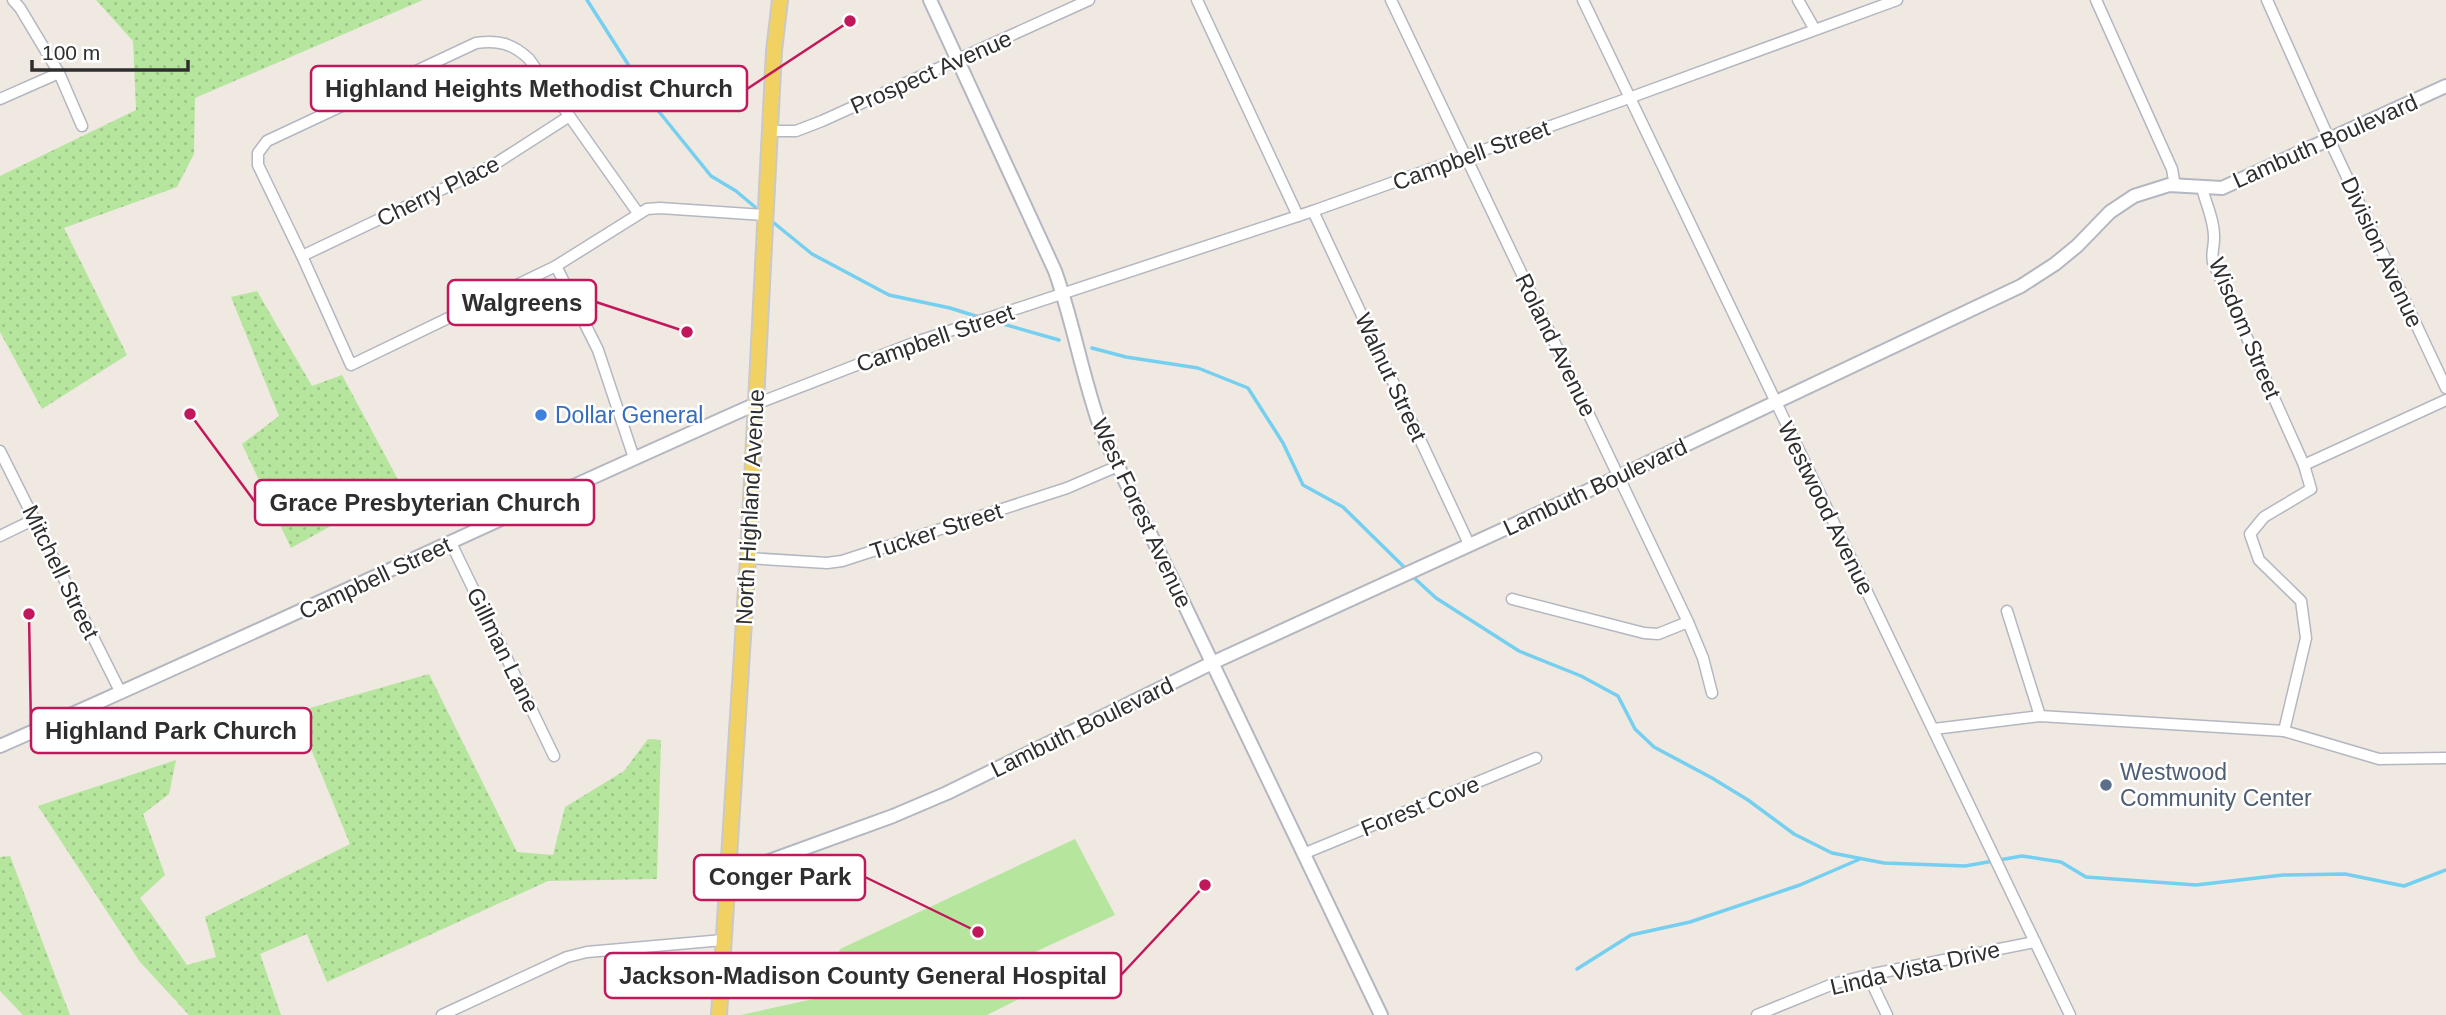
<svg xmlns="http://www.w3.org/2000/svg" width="2446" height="1015" viewBox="0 0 2446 1015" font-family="Helvetica,sans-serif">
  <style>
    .grass { fill: url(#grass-dots) }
    .park { fill: #b6e59e }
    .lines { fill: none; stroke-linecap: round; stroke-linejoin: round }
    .stream { stroke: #75cff0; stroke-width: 3.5 }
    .minor-casing { stroke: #b4b7c1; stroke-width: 13 }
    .tertiary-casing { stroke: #b4b7c1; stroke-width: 16 }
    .secondary-casing { stroke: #b4b7c1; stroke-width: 16 }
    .primary-casing { stroke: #c9c9c9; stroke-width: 18 }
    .minor { stroke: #fff; stroke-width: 10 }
    .tertiary { stroke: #fff; stroke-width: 12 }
    .secondary { stroke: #fff; stroke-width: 12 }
    .primary { stroke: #f2d163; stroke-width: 14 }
    .shop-dot { fill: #3f7fe0; stroke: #fff; stroke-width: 2.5 }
    .service-dot { fill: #5c6f8a; stroke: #fff; stroke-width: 2.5 }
    .labels { text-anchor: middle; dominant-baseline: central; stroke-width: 5; stroke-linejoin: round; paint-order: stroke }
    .street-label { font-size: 23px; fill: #2e2e2e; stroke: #fff }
    .shop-label { font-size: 23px; fill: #366cbe; stroke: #fff; text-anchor: start }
    .service-label { font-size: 23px; fill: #4e5e75; stroke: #fff; text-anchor: start }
    .leader { fill: none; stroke: #c2185b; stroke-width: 2.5 }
    .callout-dot { fill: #c2185b; stroke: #fff; stroke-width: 2.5 }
    .callout { fill: #fff; stroke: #c2185b; stroke-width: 2.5 }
    .callout-label { font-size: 24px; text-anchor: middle; font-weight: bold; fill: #2e2e2e }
  </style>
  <defs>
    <pattern id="grass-dots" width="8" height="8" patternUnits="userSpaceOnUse" patternTransform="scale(1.75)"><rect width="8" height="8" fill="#b6e59e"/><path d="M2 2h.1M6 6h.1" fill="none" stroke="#9dc588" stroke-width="1.8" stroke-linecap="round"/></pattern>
  </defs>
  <rect width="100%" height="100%" fill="#efe9e1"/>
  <g class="grass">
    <polygon points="96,0 423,0 195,98 194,154 177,187 64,228 127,355 42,409 0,332 0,176 136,110 133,41"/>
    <polygon points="257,291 312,386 342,375 402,487 291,548 242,444 279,416 231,297"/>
    <polygon points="429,674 517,852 553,855 565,807 624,771 648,739 661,740 657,879 548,881 327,982 307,934 260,954 281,1015 189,1015 140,962 38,806 176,760 169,794 143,814 165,875 140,898 187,965 216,957 205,917 350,844 296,712"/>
    <polygon points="10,856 70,1015 23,1015 0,991 0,857"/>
  </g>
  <polygon class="park" points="1075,839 1115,915 1011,963 1025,996 987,1015 741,1015 827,996 840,949"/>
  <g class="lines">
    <g class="stream">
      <polyline points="587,0 656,108 711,176 736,191 755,207"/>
      <polyline points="774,223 812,254 889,295 950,308 982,318"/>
      <polyline points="989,320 1059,340"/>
      <polyline points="1092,348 1126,357 1198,368 1248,388 1283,443 1303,485 1343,507 1406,569"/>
      <polyline points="1411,575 1436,598 1519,651 1581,676 1618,696 1635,729 1654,747 1712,778 1748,800 1794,834 1832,853 1884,863 1965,866 2022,856 2061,862 2086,877 2196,885 2283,875 2345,874 2404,886 2446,870"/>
      <polyline points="1577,969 1631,935 1690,922 1800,885 1860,859"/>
    </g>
    <defs>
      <g id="minor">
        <polyline points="13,0 20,8 59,73 82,126"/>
        <polyline points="1197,0 1298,216"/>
        <polyline points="1391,0 1688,622 1703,658 1712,693"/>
        <polyline points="1583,0 2070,1015"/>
        <polyline points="1798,0 1814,28"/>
        <polyline points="2096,0 2172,169 2175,186"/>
        <polyline points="2267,0 2330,141 2446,388"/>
        <polyline points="0,99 59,73"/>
        <polyline points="770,131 796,131 822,121 1089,0"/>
        <path d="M2202 188C2206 204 2215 222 2214 239 2214 248 2211 253 2213 262L2304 465"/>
        <polyline points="1313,211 1469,544"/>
        <path d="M638 213 529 59C512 43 498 40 476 43L267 141 258 153V165L302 256 351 365 556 266 647 209 660 208 765 215"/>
        <polyline points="302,256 495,164 568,117"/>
        <polyline points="556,266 598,350 634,458"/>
        <polyline points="756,404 916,342 1313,211 1629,98 1897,0"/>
        <polyline points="0,451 121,693"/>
        <polyline points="0,536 35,519"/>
        <polyline points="451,543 554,756"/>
        <polyline points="748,558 827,563 842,561 1067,488 1118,466"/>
        <polyline points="1512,599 1644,633 1658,634 1688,622"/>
        <polyline points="2007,611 2040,716"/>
        <polyline points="1934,729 2040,716 2284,731 2379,759 2446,758"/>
        <polyline points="2284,731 2306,638 2301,601 2259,560 2250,534 2264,517 2311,489 2304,465 2446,400"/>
        <polyline points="1303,854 1536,758"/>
        <polyline points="1868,975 1887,1015"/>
        <polyline points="442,1015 567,957 587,952 723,940"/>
        <polyline points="1757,1015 1833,984 1868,975 2035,942"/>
      </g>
      <polyline id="tertiary" points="728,876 893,816 947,793 1212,663 1620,476 2021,286 2055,264 2077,246 2110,212 2134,196 2169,185 2222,188 2446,86"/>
      <g id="secondary">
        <path d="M930 0 1055 271C1074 324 1083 381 1103 435L1381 1015"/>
        <path d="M0 746C253 635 503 516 756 404"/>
      </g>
      <polyline id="primary" points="719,1015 748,558 774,51 780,0"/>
    </defs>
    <use href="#minor" class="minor-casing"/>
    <use href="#tertiary" class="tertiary-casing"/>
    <use href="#secondary" class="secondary-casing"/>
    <use href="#primary" class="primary-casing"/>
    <use href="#minor" class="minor"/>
    <use href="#tertiary" class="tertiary"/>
    <use href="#secondary" class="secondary"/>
    <use href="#primary" class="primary"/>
  </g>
  <circle class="shop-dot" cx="541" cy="415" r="7"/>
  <circle class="service-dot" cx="2106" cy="785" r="7"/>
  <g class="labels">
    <g class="street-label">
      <text transform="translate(931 72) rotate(-24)">Prospect Avenue</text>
      <text transform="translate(2325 141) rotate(-24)">Lambuth Boulevard</text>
      <text transform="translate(1471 155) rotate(-20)">Campbell Street</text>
      <text transform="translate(438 191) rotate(-26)">Cherry Place</text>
      <text transform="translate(2382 252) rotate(65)">Division Avenue</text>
      <text transform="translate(2245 328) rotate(67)">Wisdom Street</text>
      <text transform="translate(935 338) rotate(-19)">Campbell Street</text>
      <text transform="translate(1556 345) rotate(64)">Roland Avenue</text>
      <text transform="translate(1391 377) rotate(65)">Walnut Street</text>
      <text transform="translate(1595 487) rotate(-25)">Lambuth Boulevard</text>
      <text transform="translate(750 507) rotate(-87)">North Highland Avenue</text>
      <text transform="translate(1826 508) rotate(64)">Westwood Avenue</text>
      <text transform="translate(1142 513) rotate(65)">West Forest Avenue</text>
      <text transform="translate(936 531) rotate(-18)">Tucker Street</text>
      <text transform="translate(61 572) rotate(64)">Mitchell Street</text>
      <text transform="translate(375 578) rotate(-25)">Campbell Street</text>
      <text transform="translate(503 650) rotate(64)">Gillman Lane</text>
      <text transform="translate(1082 727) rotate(-26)">Lambuth Boulevard</text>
      <text transform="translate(1420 806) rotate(-22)">Forest Cove</text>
      <text transform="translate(1915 968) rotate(-13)">Linda Vista Drive</text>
    </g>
    <g class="shop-label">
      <text x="555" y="415">Dollar General</text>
    </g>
    <g class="service-label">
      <text x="2120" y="772">Westwood<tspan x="2120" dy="26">Community Center</tspan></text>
    </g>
  </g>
  <path class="leader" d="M850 21L747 89M687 332L596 302M190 414L255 502M29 614L31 730M978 932L865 877M1205 885L1121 975"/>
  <g class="callout-dot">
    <circle cx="850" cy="21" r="7"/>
    <circle cx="687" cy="332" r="7"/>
    <circle cx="190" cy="414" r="7"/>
    <circle cx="29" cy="614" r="7"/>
    <circle cx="978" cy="932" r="7"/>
    <circle cx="1205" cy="885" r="7"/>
  </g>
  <g class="callout">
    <rect x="311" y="66" width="436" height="45" rx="7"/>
    <rect x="448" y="280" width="148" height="45" rx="7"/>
    <rect x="255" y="480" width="339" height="45" rx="7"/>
    <rect x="31" y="708" width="280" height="45" rx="7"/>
    <rect x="694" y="855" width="171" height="45" rx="7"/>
    <rect x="605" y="953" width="516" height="45" rx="7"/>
  </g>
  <g class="callout-label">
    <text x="529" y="97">Highland Heights Methodist Church</text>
    <text x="522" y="311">Walgreens</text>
    <text x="425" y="511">Grace Presbyterian Church</text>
    <text x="171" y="739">Highland Park Church</text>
    <text x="780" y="885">Conger Park</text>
    <text x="863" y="984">Jackson-Madison County General Hospital</text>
  </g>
  <path d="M32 60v10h156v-10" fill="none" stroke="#2e2e2e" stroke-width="3.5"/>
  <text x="42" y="60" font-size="21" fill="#2e2e2e" stroke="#ffffff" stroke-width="5" paint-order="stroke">100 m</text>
</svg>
